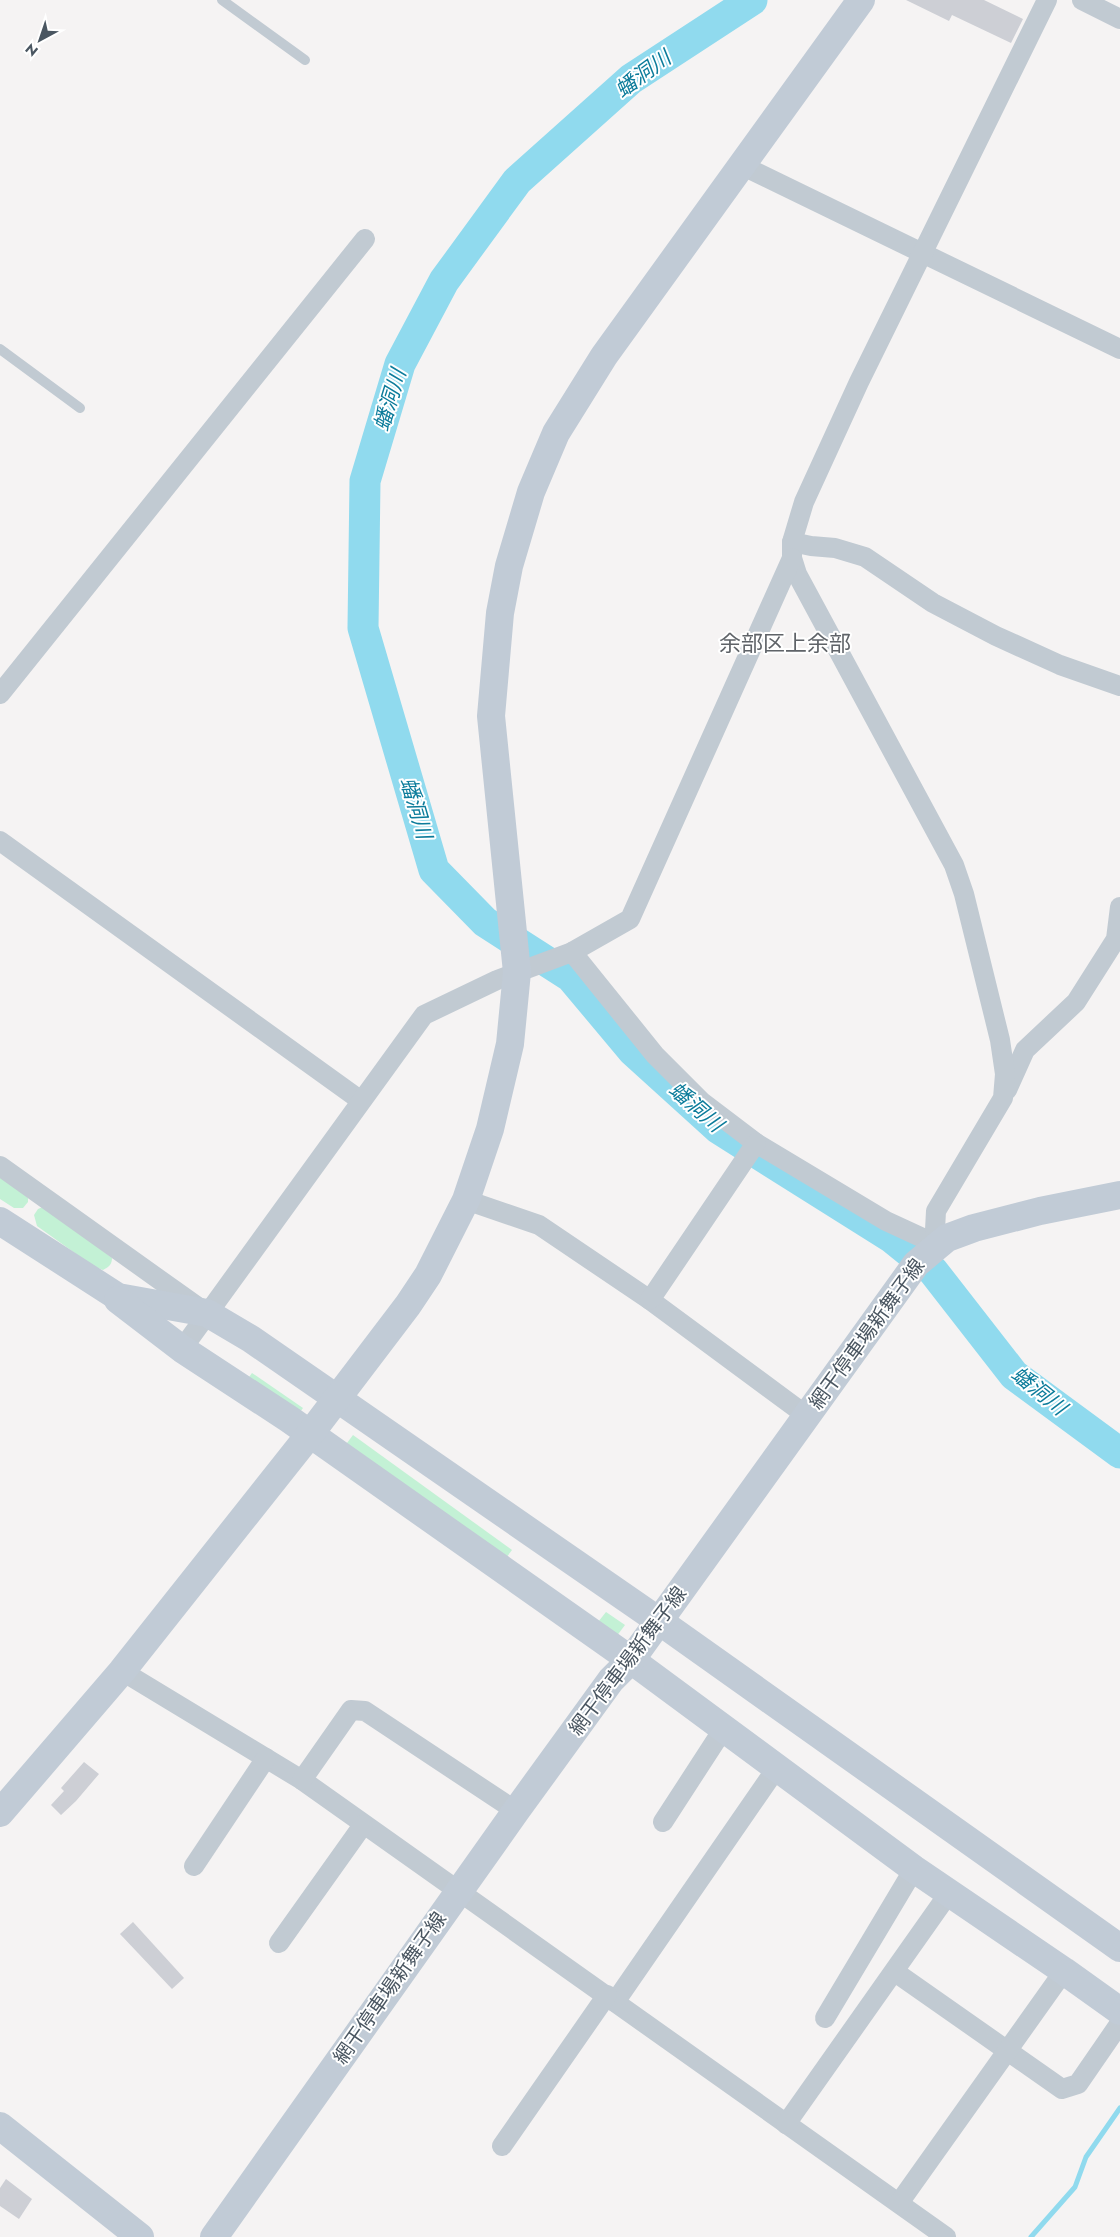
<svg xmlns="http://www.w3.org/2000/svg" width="1120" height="2237" viewBox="0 0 1120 2237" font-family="Jost,'Noto Sans JP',sans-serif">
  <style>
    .green { fill: #c3f1d5 }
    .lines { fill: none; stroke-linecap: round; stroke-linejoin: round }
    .stream { stroke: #90daee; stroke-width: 5 }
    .river { stroke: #90daee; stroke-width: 31 }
    .building { fill: #cdcfd5 }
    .lane { stroke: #c1cad2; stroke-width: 10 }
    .street { stroke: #c1cad2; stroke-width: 20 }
    .secondary { stroke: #c1cbd6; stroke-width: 28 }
    .labels { text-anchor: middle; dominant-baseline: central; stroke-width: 4; stroke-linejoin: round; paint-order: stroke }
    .street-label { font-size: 20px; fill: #4a5661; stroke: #fff }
    .water-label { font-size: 21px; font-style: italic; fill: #0c7c9b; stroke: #fff }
    .quarter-label { font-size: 22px; fill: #5f6368; stroke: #fff }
  </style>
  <rect width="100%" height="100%" fill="#f5f3f3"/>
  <g class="green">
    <polygon points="0,1173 28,1198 28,1202 23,1208 14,1208 0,1199"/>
    <path d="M45 1206 112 1258C112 1264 109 1267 103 1270L93 1266 37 1226 34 1215 38 1209Z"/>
    <polygon points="252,1373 303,1408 295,1419 244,1384"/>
    <polygon points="353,1435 512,1550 497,1570 338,1455"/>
    <polygon points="606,1612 625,1625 610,1645 591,1631"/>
  </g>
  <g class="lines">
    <polyline class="stream" points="1031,2237 1075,2187 1086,2157 1120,2108"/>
    <polyline class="river" points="752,0 631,79 517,181 444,281 400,364 365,481 363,628 434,870 485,922 571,977 633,1051 719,1129 892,1238 933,1271 1014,1375 1120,1453"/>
  </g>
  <g class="building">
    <polygon points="906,0 984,0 1023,19 1011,43 952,15 949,21"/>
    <polygon points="84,1762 99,1774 76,1801 61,1815 51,1805 64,1791 61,1788"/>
    <polygon points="133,1922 184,1978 172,1989 120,1934"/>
    <polygon points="6,2179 32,2199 19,2219 0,2206 0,2188"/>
  </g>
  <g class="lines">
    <g class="lane">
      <polyline points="222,0 305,60"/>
      <polyline points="0,349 80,408"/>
    </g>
    <g class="street">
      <polyline points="1082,0 1120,19"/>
      <polyline points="741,165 1120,349"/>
      <polyline points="792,542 811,546 835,548 865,557 933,603 996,636 1060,665 1120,686"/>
      <polyline points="0,694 365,239"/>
      <polyline points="0,841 360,1100"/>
      <polyline points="572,952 655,1055 702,1102 756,1143 886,1221 938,1245"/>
      <polyline points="1007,1090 1025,1050 1076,1002 1116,939 1120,907"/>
      <polyline points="0,1166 202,1310"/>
      <polyline points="466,1200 539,1225 650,1300 807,1416"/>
      <polyline points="938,1245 935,1230 936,1211 1003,1098 1005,1074 1000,1040 964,894 954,865 797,574 792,558 792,542 804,502 859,382 1047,0"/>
      <polyline points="650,1300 756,1143"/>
      <polyline points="182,1349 424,1015 497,980 572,952 630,919 792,558"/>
      <polyline points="122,1671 302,1780 946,2237"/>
      <polyline points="302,1780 351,1710 365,1711 516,1811"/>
      <polyline points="663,1822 724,1728"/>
      <polyline points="194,1866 266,1758"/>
      <polyline points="279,1943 363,1825"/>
      <polyline points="895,1972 1062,2089 1078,2084 1120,2023"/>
      <polyline points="615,2002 778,1766"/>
      <polyline points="825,2018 914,1869"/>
      <polyline points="786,2124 949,1893"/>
      <polyline points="502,2146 607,1995"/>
      <polyline points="899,2203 1064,1971"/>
    </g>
    <g class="secondary">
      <polyline points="0,1221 118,1297 207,1313 251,1339 659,1621 1120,1948"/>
      <polyline points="118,1300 182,1349 289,1419 631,1660 914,1869 1064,1971 1120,2011"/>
      <polyline points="0,1813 122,1671 310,1434 408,1305 428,1275 466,1200 490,1129 510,1044 517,972 491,716 500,613 509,566 531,492 556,433 604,356 861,0"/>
      <polyline points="0,2126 140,2237"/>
      <polyline points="214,2237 516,1811 611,1680 631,1660 916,1264 947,1238 974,1228 1040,1211 1120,1195"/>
    </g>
  </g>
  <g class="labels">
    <g class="street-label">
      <text transform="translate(867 1334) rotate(-54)">網干停車場新舞子線</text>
      <text transform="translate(628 1661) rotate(-53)">網干停車場新舞子線</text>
      <text transform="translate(390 1988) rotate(-55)">網干停車場新舞子線</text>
    </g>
    <g class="water-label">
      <text transform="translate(643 74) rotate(-36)">蟠洞川</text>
      <text transform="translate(390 400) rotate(-73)">蟠洞川</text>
      <text transform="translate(416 808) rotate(74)">蟠洞川</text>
      <text transform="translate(696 1107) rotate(41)">蟠洞川</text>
      <text transform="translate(1039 1391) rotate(39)">蟠洞川</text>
    </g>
    <g class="quarter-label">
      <text x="785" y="643">余部区上余部</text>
    </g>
  </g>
  <g transform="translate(40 40) rotate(220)" stroke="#ffffff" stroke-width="4" paint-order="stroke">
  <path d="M0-4L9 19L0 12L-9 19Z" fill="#4a5661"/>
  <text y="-8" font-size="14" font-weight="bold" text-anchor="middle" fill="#4a5661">N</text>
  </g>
</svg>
